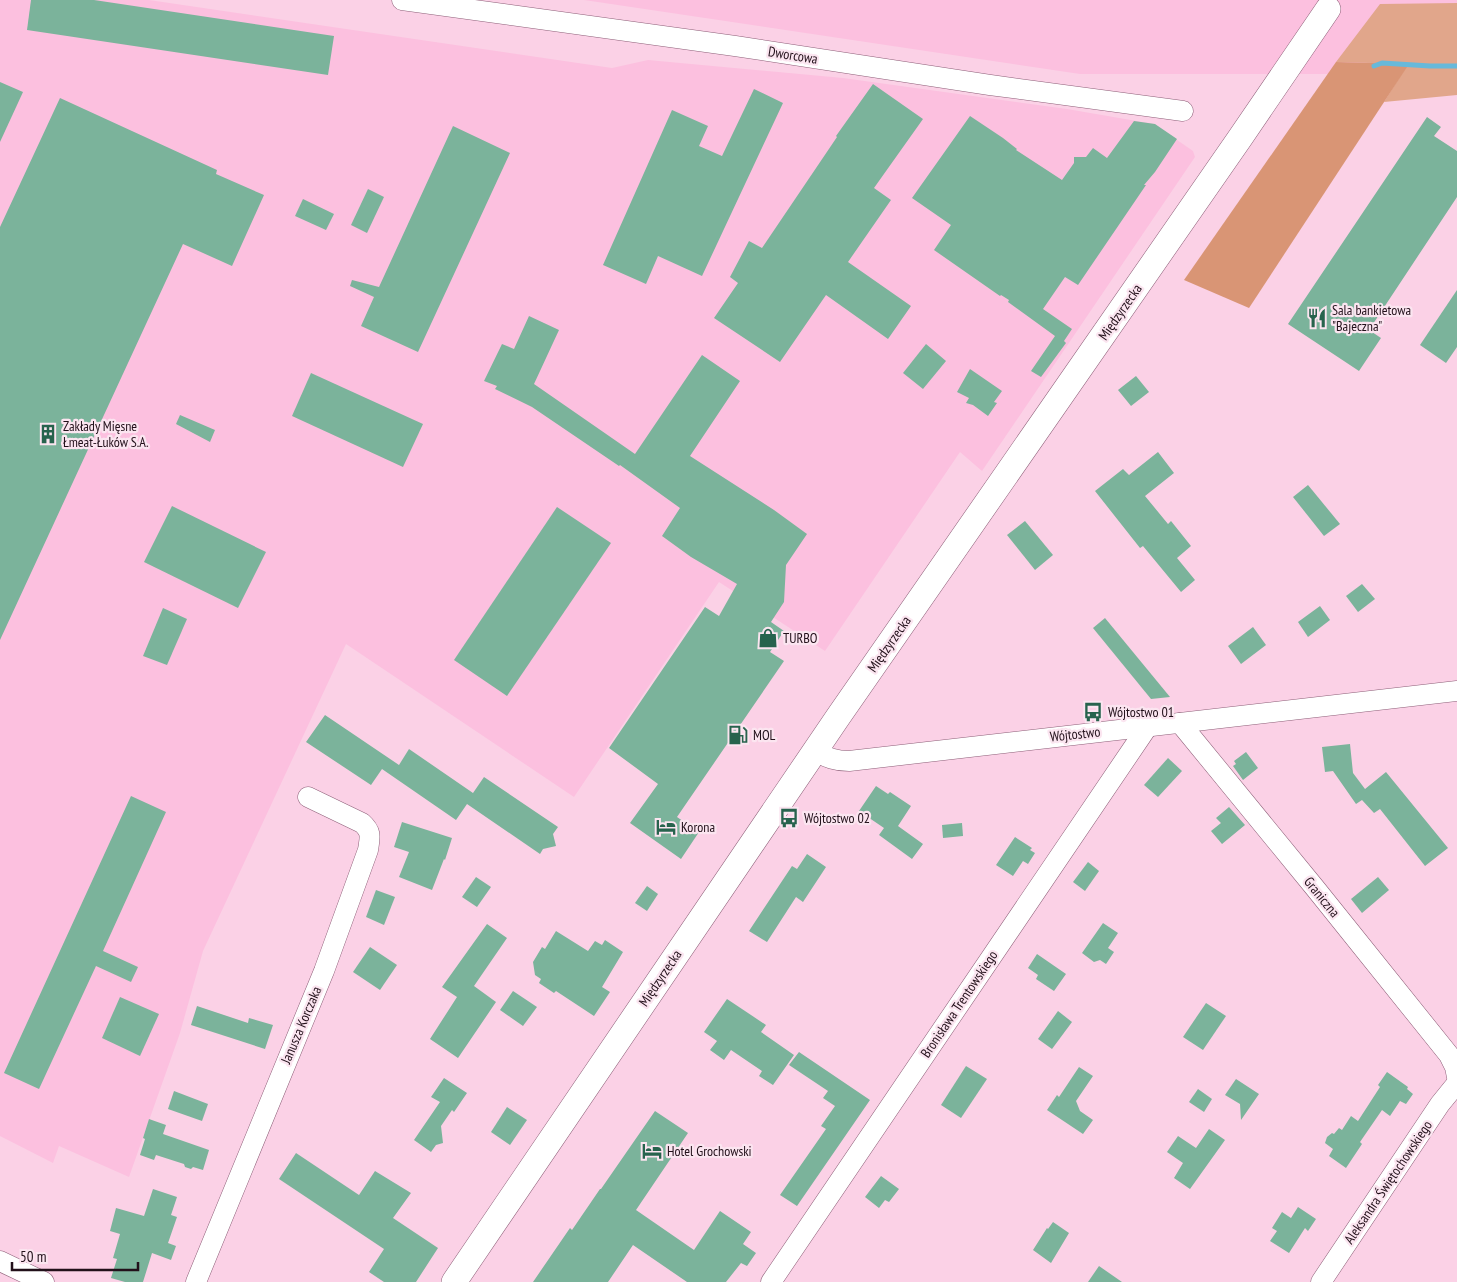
<svg xmlns="http://www.w3.org/2000/svg" width="1457" height="1282" viewBox="0 0 1457 1282" font-family="'PT Sans Narrow',sans-serif">
  <style>
    .built { fill: #fcc0df }
    .green { fill: #e1a68b }
    .forest { fill: #d99575 }
    .lines { fill: none; stroke-linecap: round; stroke-linejoin: round }
    .stream { stroke: #67b9da; stroke-width: 5 }
    .building { fill: #7bb39b }
    .minor-casing { stroke: #8d5f78; stroke-width: 21 }
    .major-casing { stroke: #8d5f78; stroke-width: 26 }
    .minor { stroke: #fff; stroke-width: 20 }
    .major { stroke: #fff; stroke-width: 25 }
    .labels { text-anchor: middle; dominant-baseline: central; stroke-width: 4.5; stroke-linejoin: round; paint-order: stroke }
    .street-label { font-size: 14px; fill: #22101a; stroke: #fbe5f0 }
    .poi-label { font-size: 14px; fill: #22101a; stroke: #fbe5f0; text-anchor: start }
  </style>
  <rect width="100%" height="100%" fill="#fbd1e6"/>
  <g class="built">
    <polygon points="0,0 149,0 612,68 648,60 843,78 1067,109 1154,124 1193,151 1195,157 982,471 960,452 825,651 719,582 574,797 346,644 203,951 180,1033 129,1177 59,1146 53,1163 0,1136"/>
    <polygon points="584,0 1457,0 1457,74 1080,74"/>
  </g>
  <polygon class="green" points="1457,3 1457,95 1384,102 1408,64 1336,62 1380,4"/>
  <polygon class="forest" points="1336,62 1409,64 1249,308 1184,280"/>
  <g class="lines">
    <polyline class="stream" points="1374,66 1382,63 1430,66 1457,66"/>
  </g>
  <g class="building">
    <polygon points="31,0 94,0 334,36 328,75 27,30"/>
    <polygon points="0,82 23,92 0,142"/>
    <polygon points="873,84 923,119 874,188 891,200 848,262 911,306 888,339 826,295 780,362 714,318 738,283 730,277 749,241 762,248 837,137 836,136"/>
    <polygon points="754,89 783,103 702,276 658,256 646,284 603,265 672,110 708,126 699,146 722,156"/>
    <polygon points="60,98 217,170 216,174 264,195 232,266 183,244 0,640 0,227"/>
    <polygon points="970,116 1003,138 1017,149 1016,150 1062,180 1074,163 1074,157 1086,157 1093,148 1107,158 1134,121 1155,124 1177,139 1155,172 1144,185 1146,185 1078,285 1065,277 1043,309 1072,329 1064,341 1066,343 1041,377 1031,371 1055,336 1008,302 1009,300 1001,295 1000,296 934,250 951,225 912,198"/>
    <polygon points="1427,117 1441,127 1434,136 1457,151 1457,197 1369,330 1381,338 1359,371 1288,324"/>
    <polygon points="453,126 510,153 418,352 361,326 374,297 350,286 352,280 379,287"/>
    <polygon points="368,189 384,197 367,233 351,225"/>
    <polygon points="303,199 334,214 326,230 295,216"/>
    <polygon points="1457,290 1457,347 1446,363 1420,345"/>
    <polygon points="529,316 559,330 534,384 635,454 702,355 740,381 690,456 774,510 807,534 786,565 784,602 771,622 784,631 770,652 784,661 677,817 699,832 681,859 630,823 658,784 609,748 705,607 719,616 737,584 691,557 662,536 680,508 620,465 619,466 532,407 495,389 497,386 484,381 502,344 514,349"/>
    <polygon points="926,344 946,361 923,389 903,373"/>
    <polygon points="970,369 1002,391 994,402 997,403 988,416 973,405 966,403 969,398 957,392"/>
    <polygon points="311,373 423,424 403,467 292,416"/>
    <polygon points="1136,376 1149,392 1131,406 1118,390"/>
    <polygon points="180,415 215,430 210,442 176,424"/>
    <polygon points="1158,452 1174,473 1145,496 1168,524 1171,521 1191,546 1177,558 1195,580 1181,592 1143,546 1140,548 1095,491 1123,469 1129,475"/>
    <polygon points="1308,485 1340,524 1324,536 1293,497"/>
    <polygon points="172,506 266,552 238,608 144,562"/>
    <polygon points="557,507 611,543 507,696 454,660"/>
    <polygon points="1025,521 1053,555 1035,570 1007,535"/>
    <polygon points="1362,584 1375,599 1358,612 1346,596"/>
    <polygon points="1320,606 1330,620 1308,637 1298,622"/>
    <polygon points="163,608 187,619 167,665 143,656"/>
    <polygon points="1105,618 1170,697 1151,699 1093,628"/>
    <polygon points="1253,627 1266,645 1241,664 1228,646"/>
    <polygon points="325,715 399,765 409,749 473,793 484,777 558,827 553,834 556,846 543,849 540,854 467,804 456,820 382,769 371,785 306,742"/>
    <polygon points="1350,744 1353,773 1365,789 1386,772 1448,848 1425,866 1380,809 1374,813 1362,800 1356,804 1333,771 1325,772 1322,747"/>
    <polygon points="1246,752 1258,768 1243,780 1233,766 1236,764 1234,761"/>
    <polygon points="1168,758 1182,771 1158,797 1144,785"/>
    <polygon points="876,786 888,794 890,792 911,806 898,826 923,844 912,859 879,835 884,828 859,811"/>
    <polygon points="131,796 166,812 103,951 138,967 131,982 96,966 39,1089 4,1073"/>
    <polygon points="1229,807 1245,825 1222,844 1211,831 1221,823 1216,818"/>
    <polygon points="402,822 452,838 445,860 444,859 432,890 399,877 409,852 394,847"/>
    <polygon points="962,823 963,836 943,838 942,825"/>
    <polygon points="1015,837 1032,848 1030,850 1035,853 1028,864 1023,861 1013,876 996,865"/>
    <polygon points="807,854 826,867 803,902 796,897 767,942 749,931 792,866 797,869"/>
    <polygon points="1088,862 1099,871 1085,891 1073,882"/>
    <polygon points="476,877 491,887 477,907 462,897"/>
    <polygon points="1378,877 1389,890 1362,913 1351,899"/>
    <polygon points="647,886 658,894 647,911 635,903"/>
    <polygon points="376,890 395,897 384,925 366,917"/>
    <polygon points="1103,923 1118,933 1108,948 1114,952 1106,964 1100,960 1094,962 1082,953"/>
    <polygon points="487,924 507,938 474,986 496,1002 458,1058 430,1039 457,997 442,987"/>
    <polygon points="556,931 588,951 595,941 602,945 605,940 623,952 602,987 610,992 594,1016 556,991 554,993 539,983 541,979 535,975 533,962 542,947 545,949"/>
    <polygon points="370,947 397,965 380,990 353,972"/>
    <polygon points="1037,954 1066,974 1054,991 1036,979 1038,975 1028,968"/>
    <polygon points="513,991 537,1007 523,1026 500,1010"/>
    <polygon points="120,997 159,1014 140,1056 102,1038"/>
    <polygon points="727,999 766,1025 761,1032 794,1055 773,1085 759,1076 762,1071 731,1050 724,1060 710,1050 717,1041 704,1032"/>
    <polygon points="1206,1003 1226,1016 1203,1050 1183,1037"/>
    <polygon points="197,1006 248,1023 249,1018 273,1025 265,1049 191,1025"/>
    <polygon points="1058,1011 1072,1022 1052,1049 1038,1039"/>
    <polygon points="799,1052 870,1100 797,1206 780,1195 826,1129 821,1126 835,1106 823,1098 828,1091 789,1065"/>
    <polygon points="966,1066 987,1079 961,1118 941,1105"/>
    <polygon points="1079,1067 1093,1076 1076,1101 1080,1111 1093,1120 1083,1134 1047,1110 1057,1095 1059,1097"/>
    <polygon points="1387,1072 1408,1087 1407,1089 1413,1094 1406,1104 1400,1101 1390,1116 1382,1110 1360,1142 1362,1144 1346,1168 1329,1156 1333,1149 1325,1143 1327,1137 1332,1133 1334,1134 1339,1128 1342,1130 1351,1116 1358,1121 1380,1087 1378,1085"/>
    <polygon points="444,1078 467,1093 454,1112 452,1110 441,1126 443,1143 436,1145 431,1152 414,1140 440,1102 431,1097"/>
    <polygon points="1236,1079 1259,1094 1241,1120 1240,1104 1225,1095"/>
    <polygon points="1198,1089 1212,1099 1204,1112 1189,1102"/>
    <polygon points="174,1091 208,1104 202,1121 168,1109"/>
    <polygon points="507,1107 527,1120 510,1145 491,1132"/>
    <polygon points="655,1111 688,1133 636,1210 694,1250 720,1211 751,1232 743,1244 756,1253 747,1266 741,1263 726,1282 687,1282 633,1245 608,1282 533,1282 570,1228 572,1230 600,1189 601,1189"/>
    <polygon points="149,1119 166,1125 163,1134 209,1150 203,1170 193,1167 191,1169 185,1167 184,1164 156,1155 154,1160 140,1155 145,1139 143,1138"/>
    <polygon points="1209,1129 1225,1140 1190,1189 1174,1178 1183,1163 1167,1152 1178,1136 1196,1148"/>
    <polygon points="296,1153 359,1195 375,1171 411,1193 393,1218 438,1248 416,1282 384,1282 369,1272 384,1249 279,1179"/>
    <polygon points="881,1176 899,1189 889,1202 885,1200 879,1208 865,1197"/>
    <polygon points="153,1189 177,1197 171,1215 177,1217 168,1243 176,1246 171,1260 152,1253 143,1282 125,1282 111,1278 117,1259 113,1258 120,1234 110,1231 116,1208 144,1216"/>
    <polygon points="1298,1207 1316,1219 1308,1231 1305,1228 1289,1253 1270,1241 1277,1231 1272,1228 1282,1212 1291,1218"/>
    <polygon points="1053,1222 1069,1233 1051,1263 1033,1250 1047,1228 1048,1229"/>
    <polygon points="1099,1266 1122,1282 1088,1282"/>
  </g>
  <g class="lines">
    <defs>
      <g id="minor">
        <polyline points="402,0 735,46 990,85 1183,111"/>
        <polyline points="1180,723 1315,888 1449,1055 1455,1067 1457,1077"/>
        <path d="M815 751C827 758 836 761 849 761L1457 691"/>
        <polyline points="0,1261 44,1282"/>
        <path d="M196 1282 324 971 368 850C370 837 372 832 362 823L308 797"/>
        <polyline points="771,1282 1148,726"/>
        <polyline points="1321,1282 1440,1104 1457,1083"/>
      </g>
      <polyline id="major" points="454,1282 838,717 1240,138 1328,9"/>
    </defs>
    <use href="#minor" class="minor-casing"/>
    <use href="#major" class="major-casing"/>
    <use href="#minor" class="minor"/>
    <use href="#major" class="major"/>
  </g>
  <defs>
    <symbol id="restaurant-bare" viewBox="-9 -9 18 18"><path d="M-5-6h1v4h1v-4h1v4h1v-4h1v5L-1.5 .5V6h-2V.5L-5-1ZM5-6V6H3V1.5H1.5Q1.5-4 5-6Z" fill="#27634d" stroke="#fbe5f0" stroke-width="2.5" paint-order="stroke"/></symbol>
    <symbol id="building-bare" viewBox="-9 -9 18 18"><path d="M-4-6H4V6H1V3H-1V6H-4ZM-2.5-4.3h1.7v1.8h-1.7ZM.8-4.3h1.7v1.8H.8ZM-2.5-1h1.7V.8h-1.7ZM.8-1h1.7V.8H.8Z" fill="#27634d" stroke="#fbe5f0" stroke-width="2.5" paint-order="stroke"/></symbol>
    <symbol id="shop-bare" viewBox="-9 -9 18 18"><path d="M-5-2.5h2.3a2.7 3.5 0 0 1 5.4 0H5L5.5 6h-11ZM-1.5-2.5h3a1.5 2.3 0 0 0-3 0Z" fill="#27634d" stroke="#fbe5f0" stroke-width="2.5" paint-order="stroke"/></symbol>
    <symbol id="bus-bare" viewBox="-9 -9 18 18"><path d="M-5-6H5V4H4V6H2V4H-2V6H-4V4H-5ZM-3.5-4V0h7V-4ZM-3.5 1.2v1.5H-2V1.2ZM2 1.2v1.5H3.5V1.2Z" fill="#27634d" stroke="#fbe5f0" stroke-width="2.5" paint-order="stroke"/></symbol>
    <symbol id="fuel-bare" viewBox="-9 -9 18 18"><path d="M-5.5-6h7V0h2V4h1.3V-2.5L3-4.5l.8-.8L6-3V5H2.5V1h-1V6h-7ZM-4.2-4.7v3.2H.2V-4.7Z" fill="#27634d" stroke="#fbe5f0" stroke-width="2.5" paint-order="stroke"/></symbol>
    <symbol id="hotel-bare" viewBox="-9 -9 18 18"><path d="M-6-4.5h1.5V1H6V5H4.5V3h-9V5H-6ZM-4 0a1.8 1.8 0 1 1 3.6 0ZM.5 0V-2.5h3Q6-2.5 6 0Z" fill="#27634d" stroke="#fbe5f0" stroke-width="2.5" paint-order="stroke"/></symbol>
  </defs>
  <g fill-rule="evenodd">
    <use href="#restaurant-bare" x="1303" y="304" width="28" height="28"/>
    <use href="#building-bare" x="34" y="420" width="28" height="28"/>
    <use href="#shop-bare" x="754" y="624" width="28" height="28"/>
    <use href="#bus-bare" x="1079" y="698" width="28" height="28"/>
    <use href="#fuel-bare" x="724" y="721" width="28" height="28"/>
    <use href="#bus-bare" x="775" y="804" width="28" height="28"/>
    <use href="#hotel-bare" x="652" y="813" width="28" height="28"/>
    <use href="#hotel-bare" x="638" y="1137" width="28" height="28"/>
  </g>
  <g class="labels">
    <g class="street-label">
      <text transform="translate(793 55) rotate(9)">Dworcowa</text>
      <text transform="translate(1120 312) rotate(-55)">Międzyrzecka</text>
      <text transform="translate(889 644) rotate(-55)">Międzyrzecka</text>
      <text transform="translate(1075 734) rotate(-6)">Wójtostwo</text>
      <text transform="translate(1322 897) rotate(51)">Graniczna</text>
      <text transform="translate(660 978) rotate(-56)">Międzyrzecka</text>
      <text transform="translate(959 1004) rotate(-56)">Bronisława Trentowskiego</text>
      <text transform="translate(301 1025) rotate(-67)">Janusza Korczaka</text>
      <text transform="translate(1388 1182) rotate(-56)">Aleksandra Świętochowskiego</text>
    </g>
    <g class="poi-label">
      <text x="1332" y="310">Sala bankietowa<tspan x="1332" dy="16">"Bajeczna"</tspan></text>
      <text x="63" y="426">Zakłady Mięsne<tspan x="63" dy="16">Łmeat-Łuków S.A.</tspan></text>
      <text x="783" y="638">TURBO</text>
      <text x="1108" y="712">Wójtostwo 01</text>
      <text x="753" y="735">MOL</text>
      <text x="804" y="818">Wójtostwo 02</text>
      <text x="681" y="827">Korona</text>
      <text x="667" y="1151">Hotel Grochowski</text>
    </g>
  </g>
  <path d="M12 1262v8h126v-8" fill="none" stroke="#22101a" stroke-width="2.5"/>
  <text x="20" y="1262" font-size="15" fill="#22101a" stroke="#fbe5f0" stroke-width="4" paint-order="stroke">50 m</text>
</svg>
